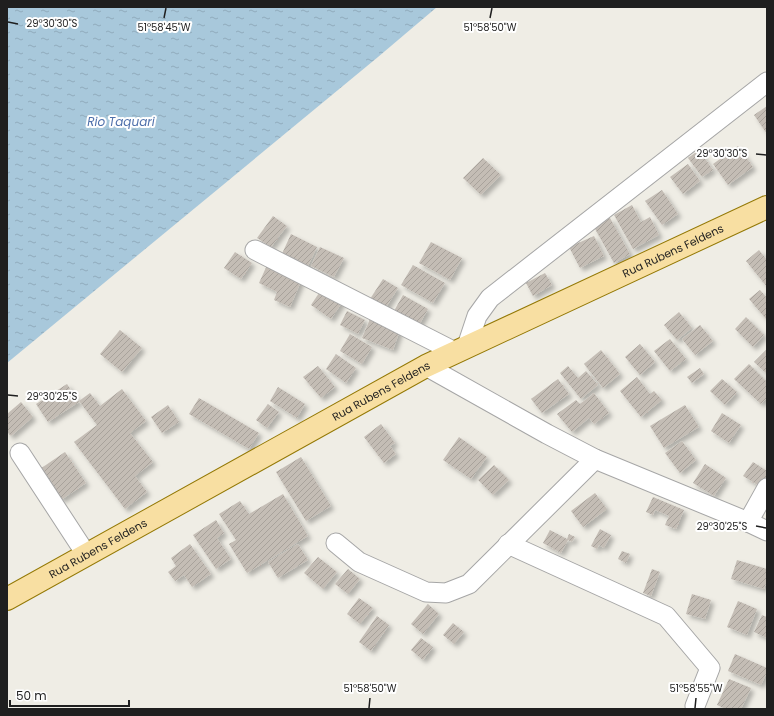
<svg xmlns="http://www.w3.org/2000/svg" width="774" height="716" viewBox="0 0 774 716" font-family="Poppins,sans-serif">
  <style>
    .water { fill: url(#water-ripples) }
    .building { fill: url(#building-hatch); filter: url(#shadow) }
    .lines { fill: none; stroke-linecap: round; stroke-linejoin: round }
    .minor-casing { stroke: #a6a6a6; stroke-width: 21 }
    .major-casing { stroke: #947906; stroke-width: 24 }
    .minor { stroke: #fff; stroke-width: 19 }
    .major { stroke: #f8dfa2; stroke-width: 22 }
    .ticks { fill: none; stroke: #1f1f1f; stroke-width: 1.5 }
    .labels { text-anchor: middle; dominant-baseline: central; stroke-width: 4; stroke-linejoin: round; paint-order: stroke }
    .street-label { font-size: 11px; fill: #1f1f1f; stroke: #fff }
    .water-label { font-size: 12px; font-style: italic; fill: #4f70ab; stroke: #fff }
    .ticks-label { font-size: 10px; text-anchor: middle; fill: #1f1f1f; stroke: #fff; stroke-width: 4; stroke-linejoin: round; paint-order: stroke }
  </style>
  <defs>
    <pattern id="water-ripples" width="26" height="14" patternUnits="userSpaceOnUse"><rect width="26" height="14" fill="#a8c8db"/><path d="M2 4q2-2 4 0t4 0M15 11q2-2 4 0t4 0" fill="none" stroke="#90abbc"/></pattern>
    <pattern id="building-hatch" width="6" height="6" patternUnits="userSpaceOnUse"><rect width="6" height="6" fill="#c4bdb5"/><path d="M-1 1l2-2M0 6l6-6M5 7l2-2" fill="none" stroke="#a8a29b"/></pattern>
    <filter id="shadow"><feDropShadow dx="3.5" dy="3.5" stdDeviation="2" flood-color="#0004"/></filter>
  </defs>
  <rect width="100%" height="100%" fill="#efede5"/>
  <polygon class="water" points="7,7 437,7 378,57 7,363"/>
  <g class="building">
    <polygon points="767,106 767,134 754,115"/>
    <polygon points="738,146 753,167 728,185 713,164"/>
    <polygon points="699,150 713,170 702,177 688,158"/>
    <polygon points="483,158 501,175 481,195 463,178"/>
    <polygon points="688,164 700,181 683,194 670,177"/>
    <polygon points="662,190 678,214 662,225 645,201"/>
    <polygon points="632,205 641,222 650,217 659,235 633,249 614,215"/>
    <polygon points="273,216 287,226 271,247 257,238"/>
    <polygon points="610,218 630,254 614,263 594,227"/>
    <polygon points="291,234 317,247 307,268 281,256"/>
    <polygon points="594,236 604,256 580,268 569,247"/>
    <polygon points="431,242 462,258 450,280 419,263"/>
    <polygon points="320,247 344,258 334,277 311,266"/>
    <polygon points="759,250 767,260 767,287 746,261"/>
    <polygon points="235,252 252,263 241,279 224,268"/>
    <polygon points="268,263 302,279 290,307 274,300 277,292 259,283"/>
    <polygon points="413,265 445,283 433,303 401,285"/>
    <polygon points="545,273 552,285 533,296 526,283"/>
    <polygon points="383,279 398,288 385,309 370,299"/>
    <polygon points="323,287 343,301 331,319 311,305"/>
    <polygon points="760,290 767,298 766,319 749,299"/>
    <polygon points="403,295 428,309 419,325 394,311"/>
    <polygon points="347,311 365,320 358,334 340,325"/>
    <polygon points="679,312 692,328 677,340 664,325"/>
    <polygon points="746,317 764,335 753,347 735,329"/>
    <polygon points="370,319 400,330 393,350 362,338"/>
    <polygon points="700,325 713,341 695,355 682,339"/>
    <polygon points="120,330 142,348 122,372 100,354"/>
    <polygon points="350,334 372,347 362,364 340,351"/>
    <polygon points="670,339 686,359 670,371 654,351"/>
    <polygon points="640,344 655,362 640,375 625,357"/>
    <polygon points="767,349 767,374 754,362"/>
    <polygon points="601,350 620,374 603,388 584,364"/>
    <polygon points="336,354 356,368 346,383 326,369"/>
    <polygon points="749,364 767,382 767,398 761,404 734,379"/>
    <polygon points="318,366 335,387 321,398 303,377"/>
    <polygon points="568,366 578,378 586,371 598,385 581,399 560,373"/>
    <polygon points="700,368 704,374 692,383 687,377"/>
    <polygon points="637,377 650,394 654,391 662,400 641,417 620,391"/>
    <polygon points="558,379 569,394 542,413 531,399"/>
    <polygon points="722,379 737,392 725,405 710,391"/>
    <polygon points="67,384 79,402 48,422 36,404"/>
    <polygon points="278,387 305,404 297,418 270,401"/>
    <polygon points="122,389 146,421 130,433 153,462 135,476 147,492 125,509 74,442 97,425 79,401 90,393 100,406"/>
    <polygon points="594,393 609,413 594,424 589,418 572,432 557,414 576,400 580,404"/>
    <polygon points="199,398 259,433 249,449 189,414"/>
    <polygon points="21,402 33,417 11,436 7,432 7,414"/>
    <polygon points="268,404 279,412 267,428 256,420"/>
    <polygon points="168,405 179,422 162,433 151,417"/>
    <polygon points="685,405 699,427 664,448 650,426"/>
    <polygon points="722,413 741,425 729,443 711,431"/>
    <polygon points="381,424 395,443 390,446 396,454 384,463 364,437"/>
    <polygon points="459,437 487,457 471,479 443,460"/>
    <polygon points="682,441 696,460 680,473 665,453"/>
    <polygon points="65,452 86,483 61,500 40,469"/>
    <polygon points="301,457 331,506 306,521 276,472"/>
    <polygon points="753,462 767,471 767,477 761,487 743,476"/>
    <polygon points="705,464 726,478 714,496 693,483"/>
    <polygon points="494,465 509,480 493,495 478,480"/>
    <polygon points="595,493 607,509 583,527 571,511"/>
    <polygon points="283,494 308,536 247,573 229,544 236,540 219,514 240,501 249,514"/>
    <polygon points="653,497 684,510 676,529 665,525 669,516 655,510 653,515 646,512"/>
    <polygon points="216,520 224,533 217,538 231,559 216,569 193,535"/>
    <polygon points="600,529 611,535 604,548 599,545 597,549 591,546"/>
    <polygon points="550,530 567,539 569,534 575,537 572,542 568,540 561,553 543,543"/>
    <polygon points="190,544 211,574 192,587 184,575 175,581 168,572 176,566 171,558"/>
    <polygon points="298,544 308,560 278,578 268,562"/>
    <polygon points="622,551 630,554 626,563 618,559"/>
    <polygon points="318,557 337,572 323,589 304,573"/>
    <polygon points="737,560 767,569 767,580 764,589 731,579"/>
    <polygon points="348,569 360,579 348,594 335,584"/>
    <polygon points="652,569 660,572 651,596 643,593"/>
    <polygon points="692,594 711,600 705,619 686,614"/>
    <polygon points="359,598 373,608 360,624 347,614"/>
    <polygon points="738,601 757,609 747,635 727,627"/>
    <polygon points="428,604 439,614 423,634 411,624"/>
    <polygon points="762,615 767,617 767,638 754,632"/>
    <polygon points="377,616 389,625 371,651 359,642"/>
    <polygon points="453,623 464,632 454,644 443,635"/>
    <polygon points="421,638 433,647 423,660 411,650"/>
    <polygon points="735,654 767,668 767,672 761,685 728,671"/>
    <polygon points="729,679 751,688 741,709 726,709 717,705"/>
  </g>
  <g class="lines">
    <defs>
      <g id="minor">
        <polyline points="255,250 455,352"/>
        <polyline points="467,346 477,316 490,298 767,82"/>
        <polyline points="426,366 547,434 595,459 748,522 767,531"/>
        <polyline points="20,453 86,554"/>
        <polyline points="748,522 767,488"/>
        <polyline points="336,543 359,562 426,592 446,593 469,584 595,459"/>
        <polyline points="508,544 666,616 710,668 695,706"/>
      </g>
      <g id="major">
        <path id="s1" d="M7 599 426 366 767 207"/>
      </g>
    </defs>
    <use href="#minor" class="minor-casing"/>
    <use href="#major" class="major-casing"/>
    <use href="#minor" class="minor"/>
    <use href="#major" class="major"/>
  </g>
  <path class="ticks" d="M164 18 166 8M490 18 492 8M8 22 18 24M756 154 766 155M8 395 18 396M756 526 766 528M369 708 370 698M695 708 696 698"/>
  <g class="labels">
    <g class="street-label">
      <text stroke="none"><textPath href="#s1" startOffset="752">Rua Rubens Feldens</textPath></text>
      <text stroke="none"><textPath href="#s1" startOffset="428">Rua Rubens Feldens</textPath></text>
      <text stroke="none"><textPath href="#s1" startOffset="104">Rua Rubens Feldens</textPath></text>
    </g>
    <g class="water-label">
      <text x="121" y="121">Rio Taquari</text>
    </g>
  </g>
  <g class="ticks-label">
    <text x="52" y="27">29°30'30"S</text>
    <text x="164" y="31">51°58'45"W</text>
    <text x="490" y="31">51°58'50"W</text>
    <text x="722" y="157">29°30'30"S</text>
    <text x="52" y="400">29°30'25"S</text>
    <text x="722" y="530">29°30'25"S</text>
    <text x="370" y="692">51°58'50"W</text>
    <text x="696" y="692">51°58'55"W</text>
  </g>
  <rect width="774" height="716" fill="none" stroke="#1f1f1f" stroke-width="16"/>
  <path d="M10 700v6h119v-6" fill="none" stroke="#1f1f1f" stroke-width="2"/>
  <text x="16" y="700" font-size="12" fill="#1f1f1f" stroke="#ffffff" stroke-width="3" paint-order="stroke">50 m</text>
</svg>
